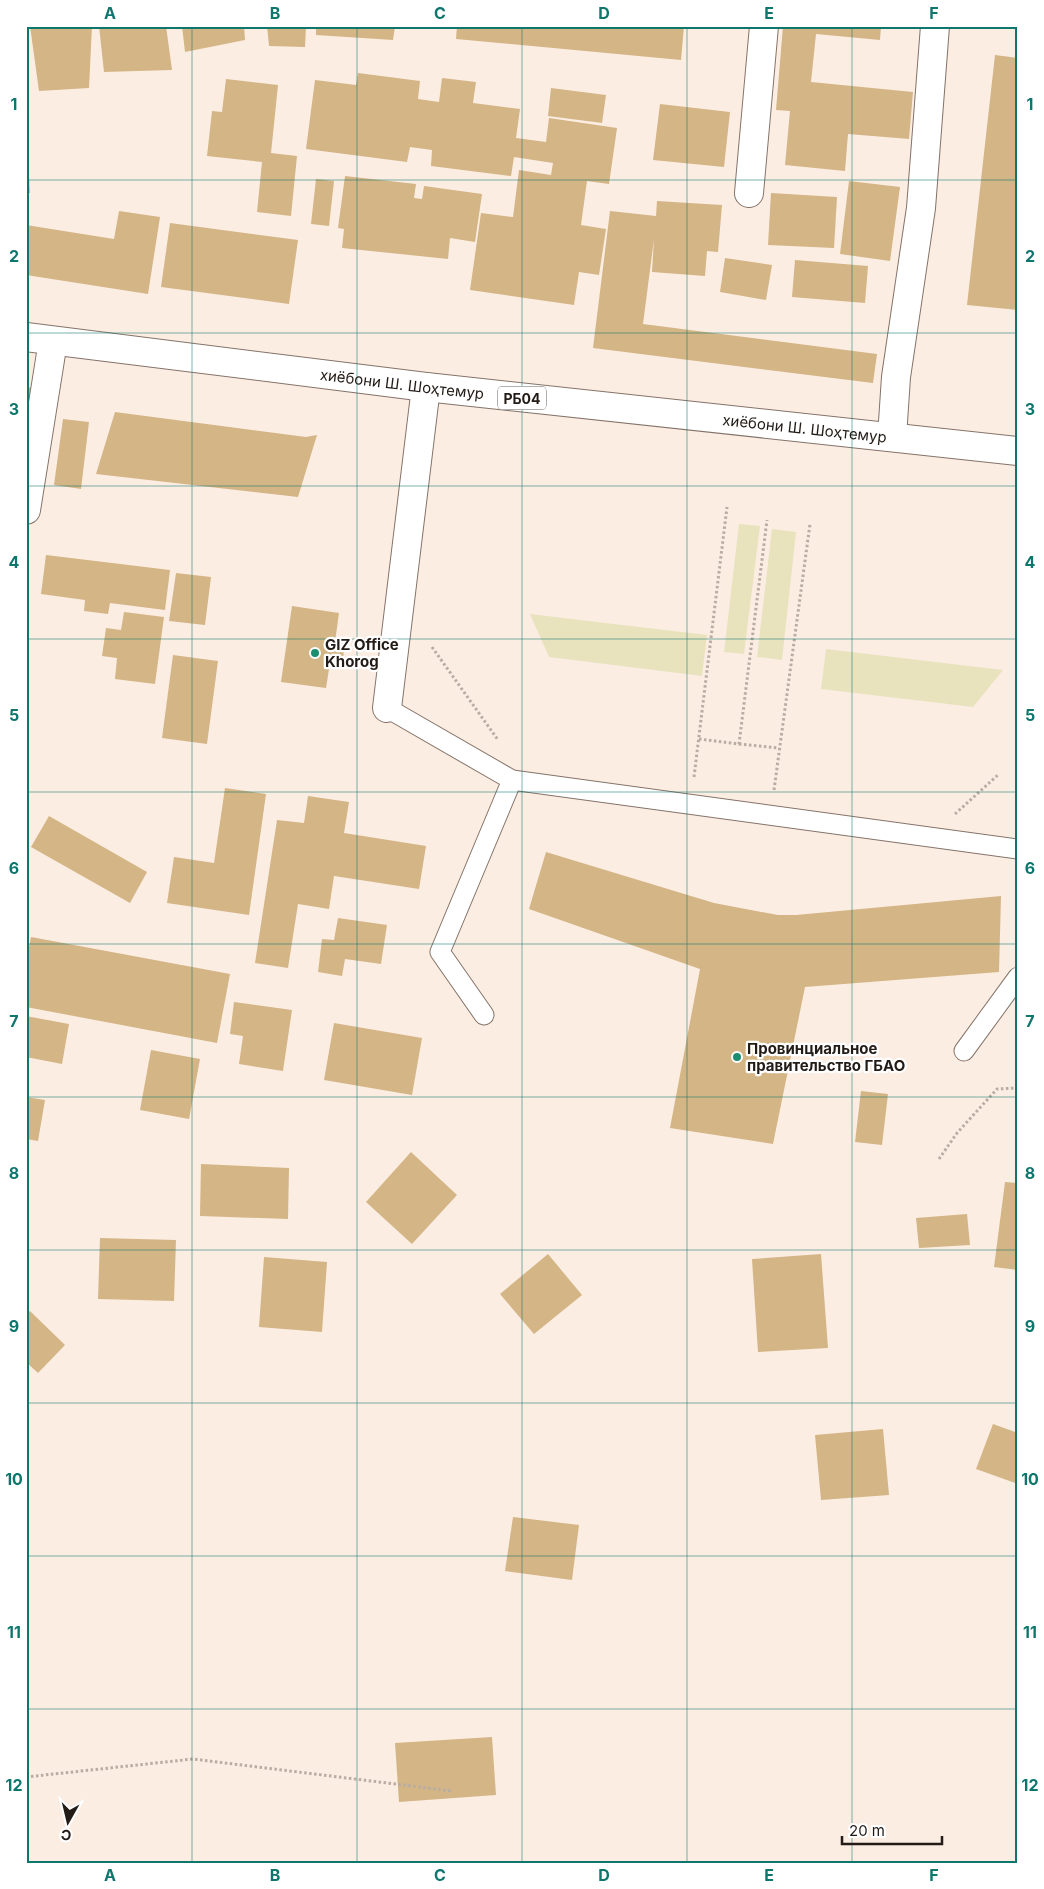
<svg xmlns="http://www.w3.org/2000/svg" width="1044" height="1889" viewBox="0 0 1044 1889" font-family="Inter,sans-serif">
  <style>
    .green { fill: #e8e3bd }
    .building { fill: #d4b585 }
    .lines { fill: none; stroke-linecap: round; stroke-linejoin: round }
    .service-casing { stroke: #847368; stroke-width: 21 }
    .minor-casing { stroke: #847368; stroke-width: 30 }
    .primary-casing { stroke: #847368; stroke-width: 30 }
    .path { stroke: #b8aca3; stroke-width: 3; stroke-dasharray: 2.5 2.5; stroke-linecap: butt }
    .service { stroke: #fff; stroke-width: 19 }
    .minor { stroke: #fff; stroke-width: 28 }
    .primary { stroke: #fff; stroke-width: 28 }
    .grid { fill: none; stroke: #0f766e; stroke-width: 1; stroke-opacity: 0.55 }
    .poi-dot { fill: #1b8e70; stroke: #fff; stroke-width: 2 }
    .labels { text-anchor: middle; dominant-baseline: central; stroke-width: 4.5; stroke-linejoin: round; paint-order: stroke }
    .shield { fill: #fff; stroke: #645f5c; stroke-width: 1 }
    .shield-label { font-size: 14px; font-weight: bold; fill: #221b16 }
    .street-label { font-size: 15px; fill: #221b16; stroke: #fff }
    .poi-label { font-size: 15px; font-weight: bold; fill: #221b16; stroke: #fff; text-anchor: start }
    .neatline { fill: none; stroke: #0f766e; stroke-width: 2 }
    .grid-label { font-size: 16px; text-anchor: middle; font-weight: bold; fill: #0f766e }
  </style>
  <rect width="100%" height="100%" fill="#fcede3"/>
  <g class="green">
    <polygon points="739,524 760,526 744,654 724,652"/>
    <polygon points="772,529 796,532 782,660 757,657"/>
    <polygon points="530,614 707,635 702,676 549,657"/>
    <polygon points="826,649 1003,670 973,707 821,689"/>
  </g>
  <g class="building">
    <polygon points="26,26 28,26 29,95 26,95"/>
    <polygon points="30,26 92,26 89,88 39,91"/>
    <polygon points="99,26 166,26 172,70 104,72"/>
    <polygon points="182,26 244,26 245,40 185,52"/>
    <polygon points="267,26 306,26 305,47 269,46"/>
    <polygon points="316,26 395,26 393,40 316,35"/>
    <polygon points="457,26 684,26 681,60 456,39"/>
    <polygon points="783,26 881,26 880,40 816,34 811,82 913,92 909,139 848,134 845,171 785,165 790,111 776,110"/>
    <polygon points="995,55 1018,58 1018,310 967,305"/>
    <polygon points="358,73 420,81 418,99 439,102 442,78 476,82 473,103 520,109 516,138 546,142 549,118 617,128 609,184 587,181 581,225 606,229 599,275 579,272 574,305 470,290 481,213 513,217 519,170 551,175 553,163 514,157 511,176 431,166 432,150 410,147 407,162 306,149 315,80 356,85"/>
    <polygon points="226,79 278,85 271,153 297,156 291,216 257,212 262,162 207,156 212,111 222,112"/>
    <polygon points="551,88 606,95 602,123 548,116"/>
    <polygon points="660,104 730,112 724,167 653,160"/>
    <polygon points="26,159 28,159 30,193 26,193"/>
    <polygon points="345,176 416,184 414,198 422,199 424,186 482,194 475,242 450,238 448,259 342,248 344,229 338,228"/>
    <polygon points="316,179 334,181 329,226 311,224"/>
    <polygon points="849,181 900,187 890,261 840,254"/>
    <polygon points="771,193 837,197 834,248 768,245"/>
    <polygon points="657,201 722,205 718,252 707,251 705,276 652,272 654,239 643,324 877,354 873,383 593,348 610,211 656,216"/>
    <polygon points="119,211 160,217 148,294 26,275 26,225 114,239"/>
    <polygon points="170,223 298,240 289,304 161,287"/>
    <polygon points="725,258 772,265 766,300 720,292"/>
    <polygon points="795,260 868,266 865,303 792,297"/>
    <polygon points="26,387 34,388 26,431"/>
    <polygon points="115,412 306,437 317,435 298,497 96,474"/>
    <polygon points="63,419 89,422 81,489 54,485"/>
    <polygon points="46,555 170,570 165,610 110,603 108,614 84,611 85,600 41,594"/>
    <polygon points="176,573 211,577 205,625 169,621"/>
    <polygon points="292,606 339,613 335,642 345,643 342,666 330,663 326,688 281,682"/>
    <polygon points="124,612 164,617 155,684 115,679 117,658 102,656 106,628 121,630"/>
    <polygon points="173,655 218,661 207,744 162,738"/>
    <polygon points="225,788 266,794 249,915 167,903 174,857 214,863"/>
    <polygon points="308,796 349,802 344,833 426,846 419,889 334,876 329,909 298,904 288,968 255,963 277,820 304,823"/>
    <polygon points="49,816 147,872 130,903 31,847"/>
    <polygon points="546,852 714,903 778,915 796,915 1001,896 999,972 805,987 773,1144 670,1128 700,969 529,909"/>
    <polygon points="338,918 387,925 381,964 345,959 342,976 318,972 322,939 334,940"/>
    <polygon points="31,937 230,974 217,1043 26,1007 26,963"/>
    <rect x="1015" y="985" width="3" height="45"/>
    <polygon points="234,1002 292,1010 283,1071 239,1064 243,1036 230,1034"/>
    <polygon points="26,1016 69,1024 62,1064 26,1057"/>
    <polygon points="334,1023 422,1038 412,1095 324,1080"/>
    <polygon points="151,1050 200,1059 189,1119 140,1110"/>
    <polygon points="861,1091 888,1094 882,1145 855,1142"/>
    <polygon points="26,1097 45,1100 38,1141 26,1139"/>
    <polygon points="411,1152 457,1195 412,1244 366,1202"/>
    <polygon points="201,1164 289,1168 288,1219 200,1216"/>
    <polygon points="1005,1182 1018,1183 1018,1270 994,1267"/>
    <polygon points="967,1214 970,1245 919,1248 916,1218"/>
    <polygon points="100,1238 176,1240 174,1301 98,1299"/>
    <polygon points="548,1254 582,1295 534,1334 500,1294"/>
    <polygon points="821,1254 828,1348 758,1352 752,1259"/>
    <polygon points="264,1257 327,1262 322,1332 259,1327"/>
    <polygon points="30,1311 65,1345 38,1373 26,1362 26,1315"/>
    <polygon points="993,1424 1018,1433 1018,1484 976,1469"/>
    <polygon points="883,1429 889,1495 821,1500 815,1435"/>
    <polygon points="513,1517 579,1525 572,1580 505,1571"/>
    <polygon points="492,1737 496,1795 399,1802 395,1743"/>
  </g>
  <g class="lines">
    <defs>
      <g id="service">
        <polyline points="387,708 512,780 440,952 484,1015"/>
        <polyline points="512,780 1018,849"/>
        <polyline points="964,1051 1018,977"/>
      </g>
      <g id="minor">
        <polyline points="749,193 764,26"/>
        <polyline points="892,437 896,377 921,208 935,26"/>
        <polyline points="26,510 53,341"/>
        <polyline points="387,708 426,387"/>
      </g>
      <g id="primary">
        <path id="s1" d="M26 337 426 387 1018 451"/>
      </g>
    </defs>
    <use href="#service" class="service-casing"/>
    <use href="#minor" class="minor-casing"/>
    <use href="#primary" class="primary-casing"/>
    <g class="path">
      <polyline points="432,647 498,740"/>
      <polyline points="699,739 739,744 767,520"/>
      <polyline points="739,744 779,748"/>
      <polyline points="694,777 727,507"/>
      <polyline points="774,790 810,524"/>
      <polyline points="955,814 999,774"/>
      <polyline points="939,1159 957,1133 997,1089 1018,1088"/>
      <polyline points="26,1777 193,1759 452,1791"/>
    </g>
    <use href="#service" class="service"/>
    <use href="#minor" class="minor"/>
    <use href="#primary" class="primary"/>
  </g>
  <path class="grid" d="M192 26V1863M357 26V1863M522 26V1863M687 26V1863M852 26V1863M26 180H1018M26 333H1018M26 486H1018M26 639H1018M26 792H1018M26 944H1018M26 1097H1018M26 1250H1018M26 1403H1018M26 1556H1018M26 1709H1018"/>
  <g class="poi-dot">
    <circle cx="315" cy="653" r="5"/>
    <circle cx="737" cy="1057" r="5"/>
  </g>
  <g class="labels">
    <rect class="shield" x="498" y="386.5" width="48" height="23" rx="4"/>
    <g class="shield-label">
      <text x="522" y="398">РБ04</text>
    </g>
    <g class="street-label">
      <text stroke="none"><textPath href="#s1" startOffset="379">хиёбони Ш. Шоҳтемур</textPath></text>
      <text stroke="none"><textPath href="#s1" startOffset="784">хиёбони Ш. Шоҳтемур</textPath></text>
    </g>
    <g class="poi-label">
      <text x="325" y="644">GIZ Office<tspan x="325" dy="17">Khorog</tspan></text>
      <text x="747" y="1048">Провинциальное<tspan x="747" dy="17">правительство ГБАО</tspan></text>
    </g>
  </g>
  <rect width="1044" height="1889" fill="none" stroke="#ffffff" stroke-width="55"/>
  <g transform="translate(68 1822) rotate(188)" stroke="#ffffff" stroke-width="4" paint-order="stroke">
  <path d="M0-4L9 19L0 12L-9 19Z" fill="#221b16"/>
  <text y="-8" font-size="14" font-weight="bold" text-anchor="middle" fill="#221b16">С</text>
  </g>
  <path d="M842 1836v8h100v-8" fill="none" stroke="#221b16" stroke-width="2.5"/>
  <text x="849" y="1836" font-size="15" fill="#221b16" stroke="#ffffff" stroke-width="4" paint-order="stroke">20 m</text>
  <rect x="28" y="28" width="988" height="1834" class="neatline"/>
  <g class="grid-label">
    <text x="110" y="19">A</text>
    <text x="275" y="19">B</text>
    <text x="440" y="19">C</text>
    <text x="604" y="19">D</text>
    <text x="769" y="19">E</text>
    <text x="934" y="19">F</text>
    <text x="14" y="110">1</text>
    <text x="1030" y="110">1</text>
    <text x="14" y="262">2</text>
    <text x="1030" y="262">2</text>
    <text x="14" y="415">3</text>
    <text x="1030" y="415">3</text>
    <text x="14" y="568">4</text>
    <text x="1030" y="568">4</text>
    <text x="14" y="721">5</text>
    <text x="1030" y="721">5</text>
    <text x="14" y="874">6</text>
    <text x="1030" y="874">6</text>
    <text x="14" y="1027">7</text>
    <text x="1030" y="1027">7</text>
    <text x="14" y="1179">8</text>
    <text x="1030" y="1179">8</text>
    <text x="14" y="1332">9</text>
    <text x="1030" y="1332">9</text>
    <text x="14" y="1485">10</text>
    <text x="1030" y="1485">10</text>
    <text x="14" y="1638">11</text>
    <text x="1030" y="1638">11</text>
    <text x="14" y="1791">12</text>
    <text x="1030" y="1791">12</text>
    <text x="110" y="1881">A</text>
    <text x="275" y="1881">B</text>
    <text x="440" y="1881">C</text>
    <text x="604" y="1881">D</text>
    <text x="769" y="1881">E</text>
    <text x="934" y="1881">F</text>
  </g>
</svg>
